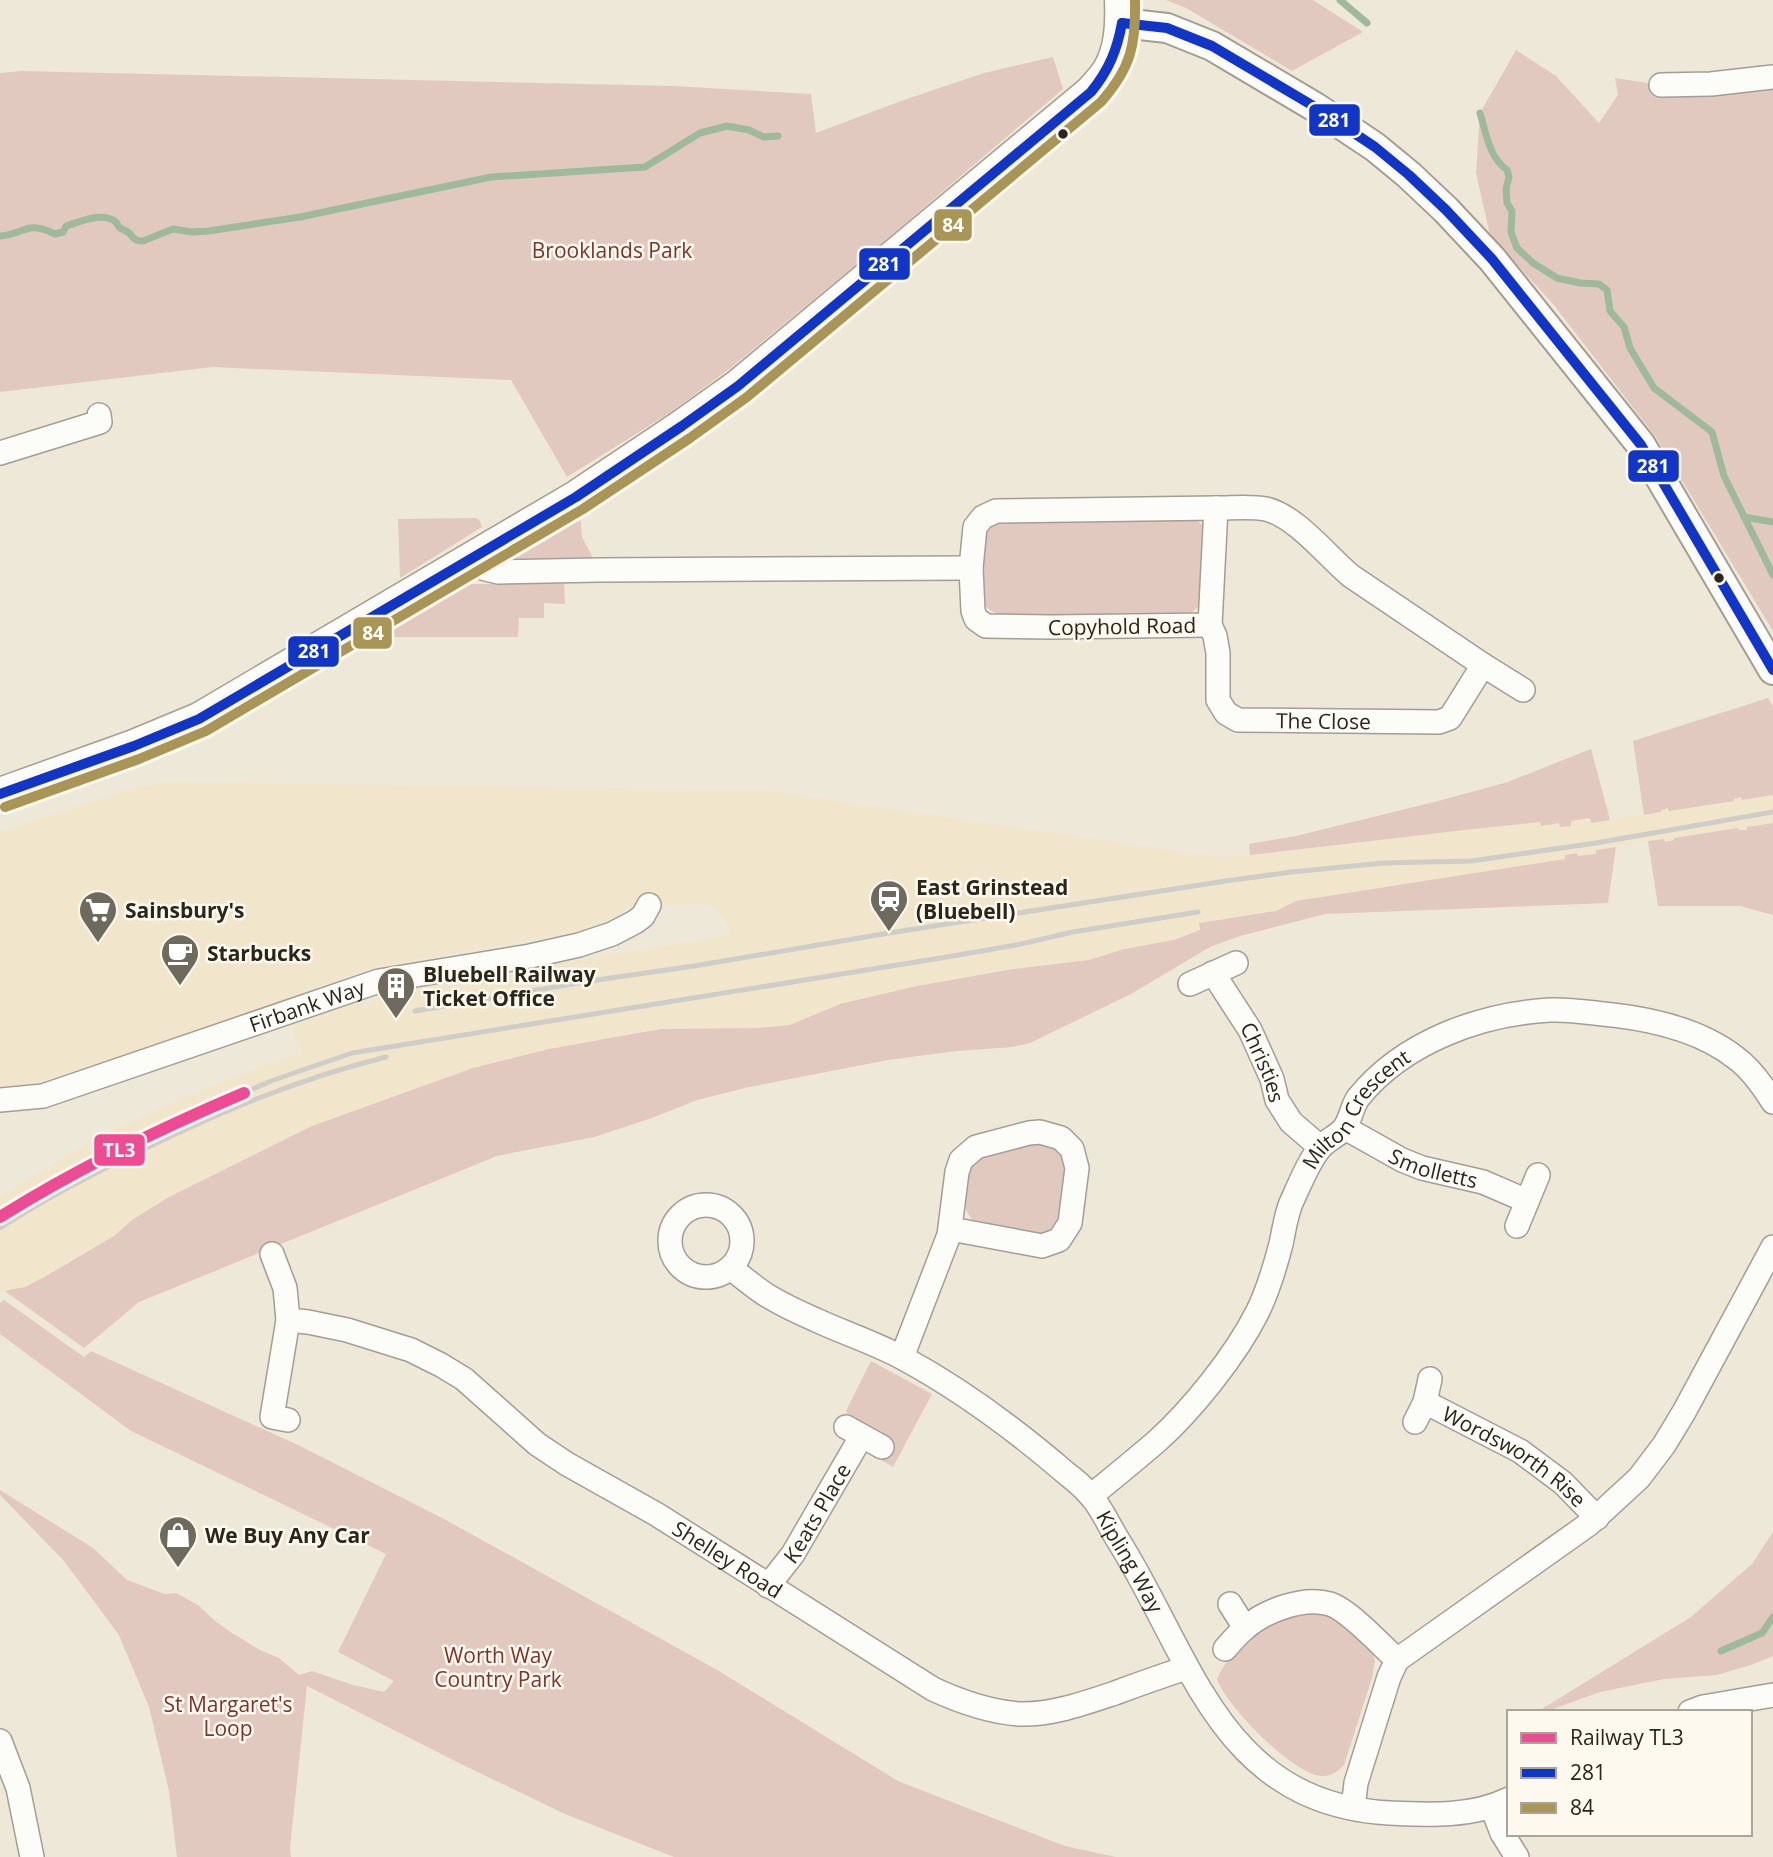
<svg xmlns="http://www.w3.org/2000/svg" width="1773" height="1857" viewBox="0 0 1773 1857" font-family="'Open Sans',sans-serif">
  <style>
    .built { fill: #f1e6cc }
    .green { fill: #e2c9bf }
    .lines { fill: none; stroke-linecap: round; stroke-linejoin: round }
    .stream { stroke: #9fba9b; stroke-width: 7 }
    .minor-casing { stroke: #a39e93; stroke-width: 26 }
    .tertiary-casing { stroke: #a39e93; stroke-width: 32 }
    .secondary-casing { stroke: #a39e93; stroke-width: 35 }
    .minor { stroke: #fcfcf9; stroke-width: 23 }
    .tertiary { stroke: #fcfcf9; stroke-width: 28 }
    .secondary { stroke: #fcfcf9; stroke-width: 32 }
    .rail { stroke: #cfcdc8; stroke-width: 5 }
    .bus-1-casing { stroke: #fef9ee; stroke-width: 16 }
    .bus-2-casing { stroke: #fef9ee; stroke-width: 16 }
    .bus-1 { stroke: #1135c6; stroke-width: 10 }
    .bus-2 { stroke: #a99656; stroke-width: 10 }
    .rail-1-casing { stroke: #fef9ee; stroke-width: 18 }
    .rail-1 { stroke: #ee4b95; stroke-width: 12 }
    .bus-dot { fill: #2b261c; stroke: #fef9ee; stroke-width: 2.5 }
    .labels { text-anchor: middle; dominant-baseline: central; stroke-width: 5; stroke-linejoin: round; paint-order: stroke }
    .park-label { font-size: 21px; fill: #7b342c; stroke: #fef9ee }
    .street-label { font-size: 21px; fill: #2b261c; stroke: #fef9ee }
    .poi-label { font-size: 21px; font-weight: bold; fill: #2b261c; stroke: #fef9ee; text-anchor: start }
    .line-badge { stroke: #fef9ee; stroke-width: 2.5 }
    .badge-label { font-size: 19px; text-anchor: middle; font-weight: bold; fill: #fff }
  </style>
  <rect width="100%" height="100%" fill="#eee8d9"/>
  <polygon class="built" points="1591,749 1611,819 1660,812 1660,810 1669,808 1742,797 1743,800 1773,795 1773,823 1748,827 1747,830 1664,842 1663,839 1616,847 1608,903 1325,914 1240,936 1210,947 1131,994 1030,1043 1012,1047 957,1051 888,1060 749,1087 697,1100 652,1118 594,1137 497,1156 139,1302 84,1348 5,1292 0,1295 0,1196 79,1148 132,1121 197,1092 269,1063 300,1054 291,1026 358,1002 365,1009 377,997 393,990 730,935 728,926 723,917 713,908 703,904 632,906 609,919 581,931 373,967 229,1020 42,1081 0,1087 0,832 133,788 166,782 762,790 1219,857 1250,855 1249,844 1296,836 1442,800 1508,782"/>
  <g class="green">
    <polygon points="1166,0 1313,0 1363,32 1292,71 1186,8"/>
    <polygon points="1516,50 1556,76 1599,123 1618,95 1615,78 1661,85 1773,77 1773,631 1655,436 1553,304 1490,235 1476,173 1480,113"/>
    <polygon points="1053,57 1063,89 880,245 728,370 671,412 567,477 511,380 213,367 0,392 0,73 21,71 673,86 811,94 816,133 901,101 984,73"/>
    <polygon points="578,513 580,513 582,537 592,556 591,558 508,559 509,556"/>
    <polygon points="476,518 480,521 482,527 400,578 398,519"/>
    <path d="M1005 518H1188L1197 520 1204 527 1202 599 1198 607 1191 613 1004 617C998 614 990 611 985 606 980 599 979 550 981 540 984 529 995 523 1005 518Z"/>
    <polygon points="465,584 564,584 565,604 544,603 544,618 519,618 518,637 380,637"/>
    <polygon points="1768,698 1773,707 1773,795 1742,800 1741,797 1734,799 1734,801 1669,811 1668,808 1661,810 1661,812 1644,815 1633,741"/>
    <polygon points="1591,749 1610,820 1591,823 1590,818 1571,821 1571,826 1560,827 1559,823 1541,826 1540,822 1465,830 1250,855 1249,844 1296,836 1442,800 1508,782"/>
    <polygon points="1773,823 1773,915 1740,906 1658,906 1648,841 1664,839 1665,842 1674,840 1674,838 1738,828 1739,830 1747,830 1747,827"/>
    <polygon points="1616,847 1608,903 1325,914 1240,936 1210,947 1131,994 1030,1043 1012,1047 957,1051 888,1060 749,1087 697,1100 652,1118 594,1137 497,1156 139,1302 84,1348 5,1291 25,1287 46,1276 114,1236 132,1220 169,1197 312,1126 473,1068 549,1049 661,1029 758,1028 790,1025 840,1004 912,987 1013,969 1089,960 1124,949 1174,940 1200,930 1199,923 1276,911 1296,901 1546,862 1565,859 1565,855 1577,853 1578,856 1596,854 1596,850"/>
    <path d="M1037 1143 1053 1147 1058 1151 1062 1155 1067 1165 1062 1220 1049 1237 977 1224C965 1213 963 1204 965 1189 965 1182 966 1173 970 1167 980 1149 1018 1147 1037 1143Z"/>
    <polygon points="4,1300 84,1357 91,1351 298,1445 444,1519 719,1671 898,1781 1065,1846 1116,1857 674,1857 565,1814 463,1765 307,1686 290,1848 291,1857 177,1857 169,1791 149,1707 119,1635 64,1561 0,1495 0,1490 93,1548 127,1580 165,1594 176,1593 198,1605 215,1621 232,1633 260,1650 279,1658 299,1675 312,1671 353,1685 384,1692 394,1681 338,1652 386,1554 131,1431 0,1334 0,1303"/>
    <polygon points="871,1361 932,1394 893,1467 880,1459 891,1438 849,1416 846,1411"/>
    <polygon points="1773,1532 1773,1656 1751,1665 1717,1675 1664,1679 1600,1692 1545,1712 1537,1712 1691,1617 1752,1564"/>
    <path d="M1312 1611 1329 1615 1338 1621 1374 1655 1375 1661 1372 1678 1344 1765C1338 1772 1330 1777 1320 1776 1292 1773 1226 1706 1217 1679 1228 1655 1251 1632 1274 1620 1285 1615 1300 1614 1312 1611Z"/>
  </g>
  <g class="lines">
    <g class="stream">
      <polyline points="1340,0 1367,23"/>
      <path d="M1480 113C1486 133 1489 157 1507 170L1509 177 1506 189 1507 203 1512 211 1511 232 1517 248 1533 263 1557 278 1580 283 1599 284 1607 290 1610 311 1624 327 1630 348 1654 388 1712 432 1724 476 1773 575"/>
      <path d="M0 236C26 234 26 220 55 234L63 232 66 226C80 222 103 211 116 222 118 224 118 226 119 227 122 230 126 230 129 233 135 239 134 241 143 241L173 229 192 232 209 231 300 217 491 177 645 167 700 133 727 126 749 130 764 137 778 136"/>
      <polyline points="1744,517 1773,522"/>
      <polyline points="1721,1651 1762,1633 1773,1617"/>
    </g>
    <defs>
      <g id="minor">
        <polyline points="1661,85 1711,84 1773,77"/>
        <polyline points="0,453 100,422 99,415"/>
        <polygon points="1216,508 1210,625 1051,627 986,626 976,619 973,611 971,568 975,527 983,517 996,511"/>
        <path d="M1216 508C1232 508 1251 506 1266 509 1296 516 1327 556 1351 576L1483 665 1523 690"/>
        <polyline points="473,557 482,568 498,572 599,570 971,568"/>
        <path id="s1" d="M1210 625 1215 636 1218 653V700L1226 713 1238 720 1439 722 1450 718 1483 665"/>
        <path id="s2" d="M1213 973 1250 1030 1272 1079 1277 1100 1291 1122 1320 1147"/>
        <polyline points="1190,984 1236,963"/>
        <path id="s3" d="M0 1100 43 1096 379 981 530 956 579 945 612 934 635 922 643 916 649 905"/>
        <path id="s4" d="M1345 1128 1402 1160 1422 1168 1483 1182 1527 1201"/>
        <circle cx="706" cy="1241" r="36"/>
        <polyline points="1517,1226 1538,1175"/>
        <polyline points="272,1254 285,1288 288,1320 272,1417 288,1420"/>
        <path id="s5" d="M730 1268C743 1277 755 1288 768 1296 783 1305 800 1313 816 1320 844 1333 875 1343 903 1358 962 1390 1016 1430 1067 1474 1075 1480 1084 1488 1090 1495 1102 1508 1109 1526 1118 1540 1193 1659 1220 1803 1389 1813 1429 1815 1473 1817 1509 1799"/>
        <path id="s6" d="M288 1320 308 1322 347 1330 411 1350 441 1365 464 1379 537 1444 567 1464 656 1514 933 1689C961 1702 989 1712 1020 1714 1052 1715 1085 1703 1115 1693 1139 1684 1162 1676 1186 1668"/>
        <polyline points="902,1357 949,1235 957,1172 961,1160 976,1147 1029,1133 1040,1132 1061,1138 1072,1149 1077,1168 1070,1223 1059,1240 1042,1246 951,1229"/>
        <path id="s7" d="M1425 1402 1520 1451 1563 1483 1597 1518"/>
        <polyline points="1415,1422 1425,1402 1430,1379"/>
        <polyline points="846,1427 882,1447"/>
        <path id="s8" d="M1091 1496C1113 1478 1135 1460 1156 1442 1192 1410 1235 1356 1257 1313 1268 1291 1275 1267 1281 1244 1284 1230 1286 1215 1291 1203 1298 1188 1310 1158 1321 1147 1328 1139 1340 1135 1345 1127 1351 1118 1352 1107 1358 1098 1403 1042 1480 1014 1550 1010 1570 1009 1592 1013 1613 1015 1656 1020 1702 1031 1736 1058 1751 1069 1763 1086 1773 1102"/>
        <path id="s9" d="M768 1586 793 1554 861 1437"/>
        <polyline points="1230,1604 1245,1628"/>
        <path d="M1225 1649C1231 1642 1237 1635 1244 1629 1264 1611 1303 1596 1330 1604 1349 1610 1382 1646 1397 1660"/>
        <polyline points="1690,1712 1703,1707 1773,1695"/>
        <polyline points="0,1741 18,1788 32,1857"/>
        <polyline points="1492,1807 1502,1833 1517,1857"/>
        <polyline points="1353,1808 1356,1783 1389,1677 1397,1660 1589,1524 1639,1478 1664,1445 1684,1412 1773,1247"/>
      </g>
      <polyline id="tertiary" points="1122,23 1167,28 1212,46 1315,107 1375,147 1409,175 1446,210 1492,259 1641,445 1773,670"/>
      <path id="secondary" d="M0 794 134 746 199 719 576 497 682 426 738 386 1091 92C1097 85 1104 78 1109 70 1121 49 1122 24 1121 0"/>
    </defs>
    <use href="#minor" class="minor-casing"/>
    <use href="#tertiary" class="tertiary-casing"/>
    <use href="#secondary" class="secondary-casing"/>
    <use href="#minor" class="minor"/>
    <use href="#tertiary" class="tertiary"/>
    <use href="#secondary" class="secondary"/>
    <g class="rail">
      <polyline points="415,1011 590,981 694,966 889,933 1226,881 1291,872 1384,863 1471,861 1596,843 1773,812"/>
      <polyline points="244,1093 271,1081 352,1053 947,957 1016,945 1073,932 1198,912"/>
      <path d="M0 1228C57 1191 118 1161 180 1132 246 1101 314 1075 386 1057"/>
    </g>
    <defs>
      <g id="bus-1">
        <polyline points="1122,23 1167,28 1212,46 1315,107 1375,147 1409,175 1446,210 1492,259 1641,445 1773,670"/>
        <path d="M0 794 134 746 199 719 576 497 682 426 738 386 1091 92C1109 70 1117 50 1122 23"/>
      </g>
      <path id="bus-2" d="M5 807 139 759 206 731 583 509 690 438 747 397 1101 102C1131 68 1136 45 1135 0"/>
    </defs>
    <use href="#bus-1" class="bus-1-casing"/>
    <use href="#bus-2" class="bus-2-casing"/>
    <use href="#bus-1" class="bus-1"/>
    <use href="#bus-2" class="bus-2"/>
    <defs>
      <path id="rail-1" d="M0 1217C78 1168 159 1129 244 1093"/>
    </defs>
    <use href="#rail-1" class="rail-1-casing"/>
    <use href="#rail-1" class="rail-1"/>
  </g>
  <defs>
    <symbol id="station-pin" viewBox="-11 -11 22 30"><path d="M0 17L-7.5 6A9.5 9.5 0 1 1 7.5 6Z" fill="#6f6a5e" stroke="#fef9ee"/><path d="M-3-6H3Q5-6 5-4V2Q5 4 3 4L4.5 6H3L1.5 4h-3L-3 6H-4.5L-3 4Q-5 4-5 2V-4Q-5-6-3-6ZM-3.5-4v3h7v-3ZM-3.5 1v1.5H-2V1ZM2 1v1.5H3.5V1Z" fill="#fff"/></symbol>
    <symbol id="supermarket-pin" viewBox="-11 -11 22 30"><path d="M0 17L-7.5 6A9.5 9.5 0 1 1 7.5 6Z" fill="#6f6a5e" stroke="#fef9ee"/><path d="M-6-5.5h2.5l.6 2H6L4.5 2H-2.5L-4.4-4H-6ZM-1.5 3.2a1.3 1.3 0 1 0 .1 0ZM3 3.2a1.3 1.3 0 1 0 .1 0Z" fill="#fff"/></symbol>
    <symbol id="cafe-pin" viewBox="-11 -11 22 30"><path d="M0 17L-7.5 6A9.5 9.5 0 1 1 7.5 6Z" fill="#6f6a5e" stroke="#fef9ee"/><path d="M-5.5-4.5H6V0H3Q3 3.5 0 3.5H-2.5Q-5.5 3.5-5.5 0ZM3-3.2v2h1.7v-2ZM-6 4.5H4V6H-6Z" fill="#fff"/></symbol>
    <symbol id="building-pin" viewBox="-11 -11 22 30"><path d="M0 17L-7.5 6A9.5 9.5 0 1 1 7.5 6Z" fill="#6f6a5e" stroke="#fef9ee"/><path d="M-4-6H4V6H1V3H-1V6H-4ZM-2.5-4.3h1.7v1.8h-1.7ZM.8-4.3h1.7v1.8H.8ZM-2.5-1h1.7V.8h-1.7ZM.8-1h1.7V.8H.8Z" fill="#fff"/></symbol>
    <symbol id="shop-pin" viewBox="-11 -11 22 30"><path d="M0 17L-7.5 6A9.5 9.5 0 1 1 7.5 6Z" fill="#6f6a5e" stroke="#fef9ee"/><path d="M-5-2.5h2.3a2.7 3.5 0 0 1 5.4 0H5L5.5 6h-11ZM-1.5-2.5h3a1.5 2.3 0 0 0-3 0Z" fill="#fff"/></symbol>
  </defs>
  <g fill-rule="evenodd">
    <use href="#station-pin" x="867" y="877" width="44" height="60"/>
    <use href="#supermarket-pin" x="76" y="888" width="44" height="60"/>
    <use href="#cafe-pin" x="158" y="931" width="44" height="60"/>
    <use href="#building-pin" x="374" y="964" width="44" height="60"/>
    <use href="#shop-pin" x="156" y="1513" width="44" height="60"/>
  </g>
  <g class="bus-dot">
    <circle cx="1063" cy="134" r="6"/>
    <circle cx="1719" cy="578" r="6"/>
  </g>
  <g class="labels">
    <g class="park-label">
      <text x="612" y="250">Brooklands Park</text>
      <text x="498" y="1655">Worth Way<tspan x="498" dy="24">Country Park</tspan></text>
      <text x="228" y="1704">St Margaret's<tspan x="228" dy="24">Loop</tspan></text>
    </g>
    <g class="street-label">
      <text transform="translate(1122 626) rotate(-1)">Copyhold Road</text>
      <text stroke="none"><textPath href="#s1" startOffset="191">The Close</textPath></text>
      <text stroke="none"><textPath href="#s3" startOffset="322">Firbank Way</textPath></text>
      <text stroke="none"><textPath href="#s2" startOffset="103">Christies</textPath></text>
      <text stroke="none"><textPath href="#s8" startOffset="481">Milton Crescent</textPath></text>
      <text stroke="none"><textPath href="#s4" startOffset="98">Smolletts</textPath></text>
      <text stroke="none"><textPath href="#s7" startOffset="105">Wordsworth Rise</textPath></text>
      <text stroke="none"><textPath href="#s9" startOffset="88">Keats Place</textPath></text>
      <text stroke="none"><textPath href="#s6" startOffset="508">Shelley Road</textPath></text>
      <text stroke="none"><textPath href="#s5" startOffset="506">Kipling Way</textPath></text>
    </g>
    <g class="poi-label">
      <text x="916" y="887">East Grinstead<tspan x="916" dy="24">(Bluebell)</tspan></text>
      <text x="125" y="910">Sainsbury's</text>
      <text x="207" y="953">Starbucks</text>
      <text x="423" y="974">Bluebell Railway<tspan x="423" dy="24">Ticket Office</tspan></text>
      <text x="205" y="1535">We Buy Any Car</text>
    </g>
  </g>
  <g class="line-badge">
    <rect x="1308" y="103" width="53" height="34" rx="7" fill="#1135c6"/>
    <rect x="933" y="208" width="40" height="34" rx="7" fill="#a99656"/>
    <rect x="858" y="247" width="53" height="34" rx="7" fill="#1135c6"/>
    <rect x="1627" y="449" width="53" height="34" rx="7" fill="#1135c6"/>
    <rect x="352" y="616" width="41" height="34" rx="7" fill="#a99656"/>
    <rect x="287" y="635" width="53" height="33" rx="7" fill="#1135c6"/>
    <rect x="93" y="1133" width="53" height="34" rx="7" fill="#ee4b95"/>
  </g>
  <g class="badge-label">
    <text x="1334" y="127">281</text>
    <text x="953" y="232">84</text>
    <text x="884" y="271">281</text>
    <text x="1653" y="473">281</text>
    <text x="373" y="640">84</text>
    <text x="314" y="658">281</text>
    <text x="119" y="1157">TL3</text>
  </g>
  <rect x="1507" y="1710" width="245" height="126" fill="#fef9ee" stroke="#aaa59a" stroke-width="2"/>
  <rect x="1521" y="1733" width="35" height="10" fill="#ee4b95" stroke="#aaa59a" stroke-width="2"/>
  <text x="1570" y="1745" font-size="21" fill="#2b261c">Railway TL3</text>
  <rect x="1521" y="1768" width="35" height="10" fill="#1135c6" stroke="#aaa59a" stroke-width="2"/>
  <text x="1570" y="1780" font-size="21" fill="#2b261c">281</text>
  <rect x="1521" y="1803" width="35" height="10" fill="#a99656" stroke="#aaa59a" stroke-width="2"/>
  <text x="1570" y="1815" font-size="21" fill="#2b261c">84</text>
</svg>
